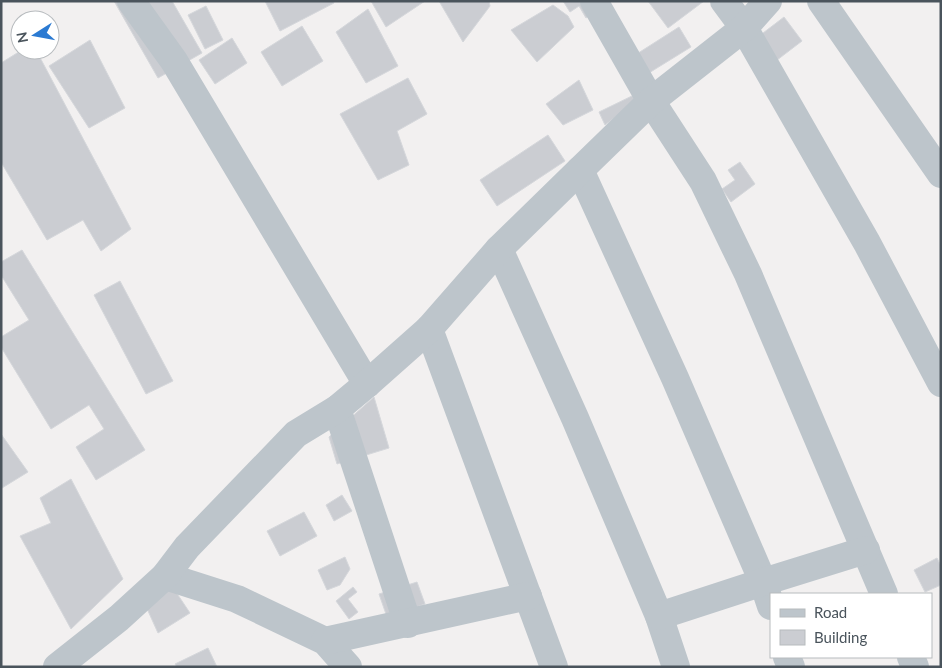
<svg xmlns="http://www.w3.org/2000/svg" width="942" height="668" viewBox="0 0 942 668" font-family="Lato,sans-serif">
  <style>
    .building { fill: #cbcdd2; stroke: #d5d7db }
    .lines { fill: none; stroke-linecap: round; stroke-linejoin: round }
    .street { stroke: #bdc5cb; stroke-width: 28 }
  </style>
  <rect width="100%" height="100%" fill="#f2f0f0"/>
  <g class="building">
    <polygon points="114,1 172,1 202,53 158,78"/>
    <polygon points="265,1 333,1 334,3 280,31"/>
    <polygon points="371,1 425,1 386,27"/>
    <polygon points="439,1 489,1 490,6 463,42"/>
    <polygon points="563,1 587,1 593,13 586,18 579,6 570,12"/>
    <polygon points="648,1 704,1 668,28"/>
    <polygon points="553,5 568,16 574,27 537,62 511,30"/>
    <polygon points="206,6 223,40 205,49 188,15"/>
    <polygon points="368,9 398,66 366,83 336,32"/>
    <polygon points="784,17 802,41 764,70 746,46"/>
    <polygon points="302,26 323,61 282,86 261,52"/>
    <polygon points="679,27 691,47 644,76 632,57"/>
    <polygon points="232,38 247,63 215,84 199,60"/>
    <polygon points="90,40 125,108 89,128 49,66"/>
    <polygon points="22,50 36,50 131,229 101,251 83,220 47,240 1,162 1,63"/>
    <polygon points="408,78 427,114 397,131 409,165 378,180 340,114"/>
    <polygon points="579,80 593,110 563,125 546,104"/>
    <polygon points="636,94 640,98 605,125 599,112"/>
    <polygon points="548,135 565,161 497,206 480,180"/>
    <polygon points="740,162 755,184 731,202 722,189 735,180 728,170"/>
    <polygon points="22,250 145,450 96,480 76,447 104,429 89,405 51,429 1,347 1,337 29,320 1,275 1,262"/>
    <polygon points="120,281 173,381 146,394 94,295"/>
    <polygon points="374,397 389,448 337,464 329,437"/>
    <polygon points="1,434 28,472 2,488 1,487"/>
    <polygon points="71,479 123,579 71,629 20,536 51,523 40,498"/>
    <polygon points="342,495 352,511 334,521 326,505"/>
    <polygon points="304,512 317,536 280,556 267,531"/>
    <polygon points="345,557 350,569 340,585 327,590 318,570"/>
    <polygon points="937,558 941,566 941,585 925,592 914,570"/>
    <polygon points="417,582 425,604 387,617 379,594"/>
    <polygon points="170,583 190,613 158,633 144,602"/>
    <polygon points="353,587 357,592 348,599 358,612 349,619 336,601"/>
    <polygon points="208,648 217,667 177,667 175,664"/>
  </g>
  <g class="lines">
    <g class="street">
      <polyline points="131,1 174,61 367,384"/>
      <polyline points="594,1 651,101 703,181 748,274 884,594"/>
      <polyline points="724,1 744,28 867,243 941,383"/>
      <polyline points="821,1 941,174"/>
      <polyline points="580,170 675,378 763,582 771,606"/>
      <polyline points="499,249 575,418 659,616 676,667"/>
      <polyline points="429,329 554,667"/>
      <polyline points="337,409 408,624"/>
      <polyline points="165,576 237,599 325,641 348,667"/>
      <polyline points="659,616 763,582 866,550"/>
      <polyline points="325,641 528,596"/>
      <polyline points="787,657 791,667"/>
      <polyline points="911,657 915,667"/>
      <polyline points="57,667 119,618 165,576 187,547 296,434 337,409 367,384 429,329 499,249 580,170 651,101 744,28 768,1"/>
    </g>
  </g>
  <rect width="942" height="668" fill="none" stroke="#4a545c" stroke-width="5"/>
  <rect x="770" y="593" width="162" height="65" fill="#ffffff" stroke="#b7bbbe"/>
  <rect x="780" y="609" width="25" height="8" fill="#bdc5cb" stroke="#b7bbbe"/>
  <text x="814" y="618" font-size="15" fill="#4a545c">Road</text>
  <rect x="780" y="630" width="25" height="15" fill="#cbcdd2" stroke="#b7bbbe"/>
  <text x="814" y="643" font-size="15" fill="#4a545c">Building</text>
  <g transform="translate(35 35) rotate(259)"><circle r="24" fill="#ffffff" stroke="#b7bbbe"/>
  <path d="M0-4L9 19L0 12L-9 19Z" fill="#2b7ad2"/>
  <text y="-8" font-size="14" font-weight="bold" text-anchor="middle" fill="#4a545c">N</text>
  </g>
</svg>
